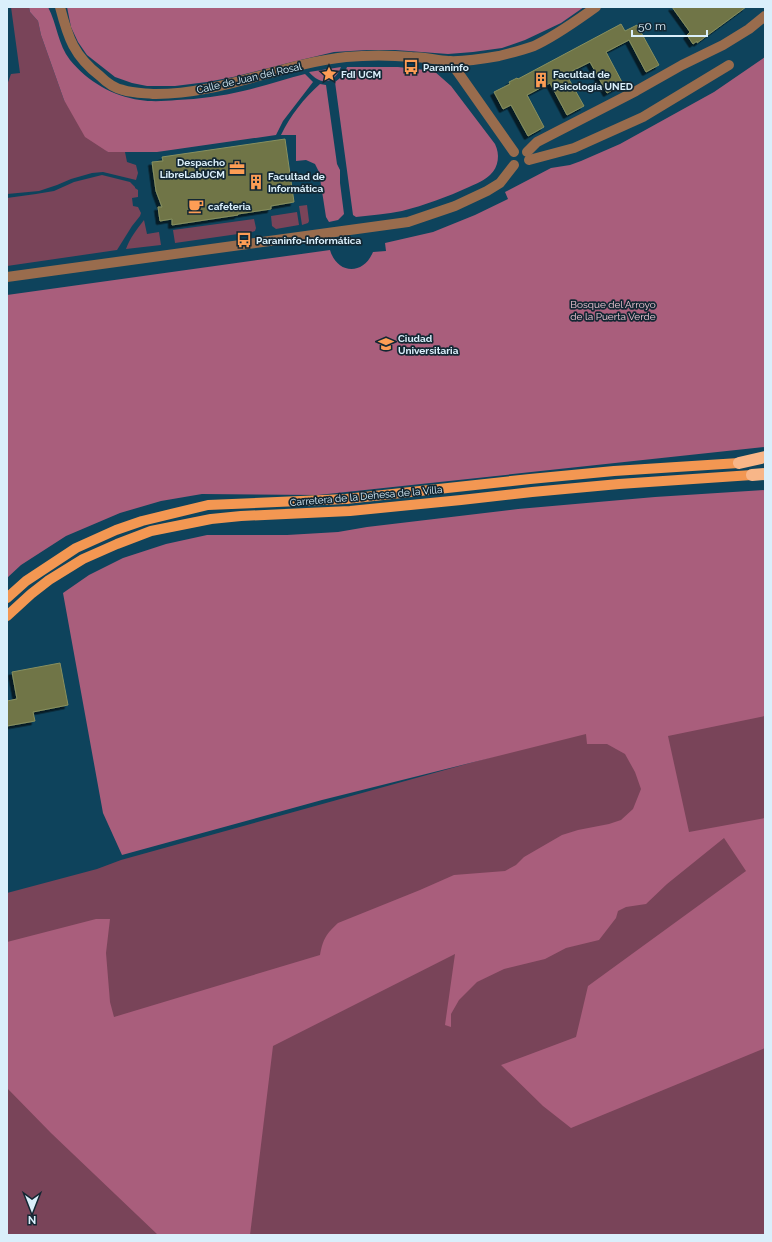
<svg xmlns="http://www.w3.org/2000/svg" width="772" height="1242" viewBox="0 0 772 1242" font-family="Raleway,sans-serif">
  <style>
    .green { fill: #794459 }
    .forest { fill: #a95e7c }
    .building { fill: #6f7546; stroke: #89905f; filter: url(#shadow) }
    .lines { fill: none; stroke-linecap: round; stroke-linejoin: round }
    .minor { stroke: #996c4d; stroke-width: 10 }
    .major { stroke: #f39752; stroke-width: 10 }
    .highway { stroke: #f8b688; stroke-width: 12 }
    .labels { text-anchor: middle; dominant-baseline: central; stroke-width: 3.5; stroke-linejoin: round; paint-order: stroke }
    .poi-label { font-size: 10px; font-weight: bold; fill: #daeffb; stroke: #132733; text-anchor: start }
    .street-label { font-size: 10px; fill: #daeffb; stroke: #132733 }
    .park-label { font-size: 10px; fill: #f3c8d7; stroke: #132733 }
  </style>
  <defs>
    <filter id="shadow"><feDropShadow dx="-3.5" dy="3.5" stdDeviation="0" flood-color="#0009"/></filter>
  </defs>
  <rect width="100%" height="100%" fill="#0e435c"/>
  <g class="green">
    <polygon points="11,7 29,7 30,12 38,21 41,35 64,100 108,152 125,152 127,162 136,165 138,173 136,180 103,172 92,173 71,179 57,185 39,191 7,194 7,85 11,74 20,73"/>
    <polygon points="102,175 130,182 135,187 135,188 138,190 138,197 132,198 133,206 138,207 141,213 140,216 132,226 117,250 7,266 7,198 36,194 54,191 74,182"/>
    <polygon points="307,205 309,221 308,223 302,225 299,206"/>
    <polygon points="297,212 299,225 276,229 272,226 271,216"/>
    <polygon points="254,219 256,228 255,231 252,232 175,243 173,230"/>
    <path d="M144 220 147 234 159 232 161 245 126 249C130 238 137 229 144 220Z"/>
    <polygon points="765,681 765,1235 7,1235 7,893 97,869 121,860"/>
  </g>
  <g class="forest">
    <path d="M29 7H48C57 24 58 45 70 60 88 82 113 96 140 100 152 102 165 101 177 100 199 99 222 96 243 91 264 86 285 79 305 74L313 82 283 121 276 135 157 152H108L85 137 64 100 41 35 38 21 30 12Z"/>
    <polygon points="67,7 584,7 561,23 525,40 502,48 473,52 448,54 395,50 367,50 334,52 292,62 233,77 207,82 175,86 147,86 132,83 115,77 87,55 78,42 71,27"/>
    <path d="M765 57V447L318 495 202 494 161 501 120 513 66 536 21 565 7 578V295L330 250C337 274 363 276 373 252L386 251 385 243 433 232 475 215 508 199 505 192 551 168 570 165 581 161 620 144 714 92Z"/>
    <path d="M341 67C334 84 321 86 309 72Z"/>
    <path d="M347 67H398L434 71 451 86 495 144C500 154 499 167 490 175 485 180 476 184 469 187 447 197 425 205 402 211 387 214 371 215 356 217L353 215 335 82 344 75Z"/>
    <path d="M320 84 326 85 337 164 340 170V183L344 214 338 220 329 222 326 217 319 172 315 164 306 160 296 161V135H281C290 116 304 98 320 84Z"/>
    <path d="M765 490V716L668 736 689 832 765 818V1048L571 1128 543 1106 501 1065 576 1037 588 986 746 871 724 838 667 884 646 904 626 907 618 911 616 918 599 940 566 948 545 959 504 969 477 982 459 1000 451 1014V1027L445 1025 455 954 273 1046 250 1235H158L51 1133 7 1088V942L96 919H110L106 953 110 1002 114 1017 320 955C323 939 326 934 338 923L420 890 454 875 505 871 516 865 524 857 562 835 578 830 609 824 621 820 633 809 641 789 635 772 625 754 607 744H587L586 734 322 800 122 855 103 813 63 593 89 575 123 558 166 544 207 535H287L338 532 367 527 518 509 655 497Z"/>
  </g>
  <g class="building">
    <polygon points="672,7 746,7 697,43 697,41 693,44 687,35 690,32"/>
    <polygon points="621,24 625,31 637,25 659,65 646,72 629,40 606,52 623,84 607,93 590,62 566,74 584,106 567,115 550,83 527,95 544,127 528,136 511,105 503,109 494,92 510,84 509,82 517,78 518,79"/>
    <polygon points="285,139 294,202 271,206 271,209 238,214 238,215 172,225 172,219 160,221 158,207 162,207 156,191 152,162 163,161 162,157"/>
    <polygon points="60,663 68,705 33,712 35,721 7,726 7,701 17,699 12,672"/>
  </g>
  <g class="lines">
    <g class="minor">
      <path d="M60 7C68 38 74 56 100 76 106 82 114 88 123 90 132 93 143 93 153 94 219 95 280 64 346 57 367 55 390 55 412 57 424 57 436 60 448 61 465 62 482 59 499 56 511 53 523 50 534 46 556 36 576 21 596 7"/>
      <polyline points="450,61 514,152"/>
      <polyline points="527,152 537,142 636,91 682,65 723,45 749,29 765,16"/>
      <polyline points="529,160 574,148 643,117 729,65"/>
      <polyline points="7,277 408,222 455,206 487,191 500,183 514,165"/>
    </g>
    <g class="major">
      <polyline points="7,598 26,581 76,548 116,530 142,521 208,505 346,499 530,479 614,471 739,463"/>
      <polyline points="7,616 31,594 49,580 83,559 117,544 151,531 211,519 241,516 350,511 461,500 532,492 619,484 752,475"/>
    </g>
    <g class="highway">
      <polyline points="739,463 765,457"/>
      <polyline points="752,475 765,474"/>
    </g>
  </g>
  <defs>
    <symbol id="bus-bare" viewBox="-9 -9 18 18"><path d="M-5-6H5V4H4V6H2V4H-2V6H-4V4H-5ZM-3.5-4V0h7V-4ZM-3.5 1.2v1.5H-2V1.2ZM2 1.2v1.5H3.5V1.2Z" fill="#fd9d55" stroke="#132733" stroke-width="2.5" paint-order="stroke"/></symbol>
    <symbol id="sight-bare" viewBox="-9 -9 18 18"><path d="M0-6L1.8-2.2L6-1.7L2.9 1.2L3.7 5.4L0 3.3L-3.7 5.4L-2.9 1.2L-6-1.7L-1.8-2.2Z" fill="#fd9d55" stroke="#132733" stroke-width="2.5" paint-order="stroke"/></symbol>
    <symbol id="building-bare" viewBox="-9 -9 18 18"><path d="M-4-6H4V6H1V3H-1V6H-4ZM-2.5-4.3h1.7v1.8h-1.7ZM.8-4.3h1.7v1.8H.8ZM-2.5-1h1.7V.8h-1.7ZM.8-1h1.7V.8H.8Z" fill="#fd9d55" stroke="#132733" stroke-width="2.5" paint-order="stroke"/></symbol>
    <symbol id="office-bare" viewBox="-9 -9 18 18"><path d="M-6-3h4V-5.5h4V-3h4V5H-6ZM-1-4.5V-3h2v-1.5ZM-6 0V1H6V0Z" fill="#fd9d55" stroke="#132733" stroke-width="2.5" paint-order="stroke"/></symbol>
    <symbol id="cafe-bare" viewBox="-9 -9 18 18"><path d="M-5.5-4.5H6V0H3Q3 3.5 0 3.5H-2.5Q-5.5 3.5-5.5 0ZM3-3.2v2h1.7v-2ZM-6 4.5H4V6H-6Z" fill="#fd9d55" stroke="#132733" stroke-width="2.5" paint-order="stroke"/></symbol>
    <symbol id="university-bare" viewBox="-9 -9 18 18"><path d="M0-5L7-2L0 1L-7-2ZM-4 1L0 2.5L4 1V4Q0 6-4 4Z" fill="#fd9d55" stroke="#132733" stroke-width="2.5" paint-order="stroke"/></symbol>
  </defs>
  <g fill-rule="evenodd">
    <use href="#bus-bare" x="400" y="56" width="22" height="22"/>
    <use href="#sight-bare" x="318" y="63" width="22" height="22"/>
    <use href="#building-bare" x="530" y="69" width="22" height="22"/>
    <use href="#office-bare" x="226" y="157" width="22" height="22"/>
    <use href="#building-bare" x="245" y="171" width="22" height="22"/>
    <use href="#cafe-bare" x="185" y="195" width="22" height="22"/>
    <use href="#bus-bare" x="233" y="229" width="22" height="22"/>
    <use href="#university-bare" x="375" y="333" width="22" height="22"/>
  </g>
  <g class="labels">
    <g class="poi-label">
      <text x="423" y="67">Paraninfo</text>
      <text x="341" y="74">FdI UCM</text>
      <text x="553" y="74">Facultad de<tspan x="553" dy="12">Psicología UNED</tspan></text>
      <text x="225" y="162" text-anchor="end">Despacho<tspan x="225" dy="12">LibreLabUCM</tspan></text>
      <text x="268" y="176">Facultad de<tspan x="268" dy="12">Informática</tspan></text>
      <text x="208" y="206">cafeteria</text>
      <text x="256" y="240">Paraninfo-Informática</text>
      <text x="398" y="338">Ciudad<tspan x="398" dy="12">Universitaria</tspan></text>
    </g>
    <g class="street-label">
      <text transform="translate(249 78) rotate(-13)">Calle de Juan del Rosal</text>
      <text transform="translate(366 496) rotate(-5)">Carretera de la Dehesa de la Villa</text>
    </g>
    <g class="park-label">
      <text x="613" y="304">Bosque del Arroyo<tspan x="613" dy="12">de la Puerta Verde</tspan></text>
    </g>
  </g>
  <rect width="772" height="1242" fill="none" stroke="#daeffb" stroke-width="16"/>
  <g transform="translate(32 1210) rotate(180)" stroke="#132733" stroke-width="3" paint-order="stroke">
  <path d="M0-3L7 15L0 10L-7 15Z" fill="#daeffb"/>
  <text y="-6" font-size="11" font-weight="bold" text-anchor="middle" fill="#daeffb">N</text>
  </g>
  <path d="M632 30v6h75v-6" fill="none" stroke="#daeffb" stroke-width="2"/>
  <text x="638" y="30" font-size="12" fill="#daeffb" stroke="#132733" stroke-width="3" paint-order="stroke">50 m</text>
</svg>
